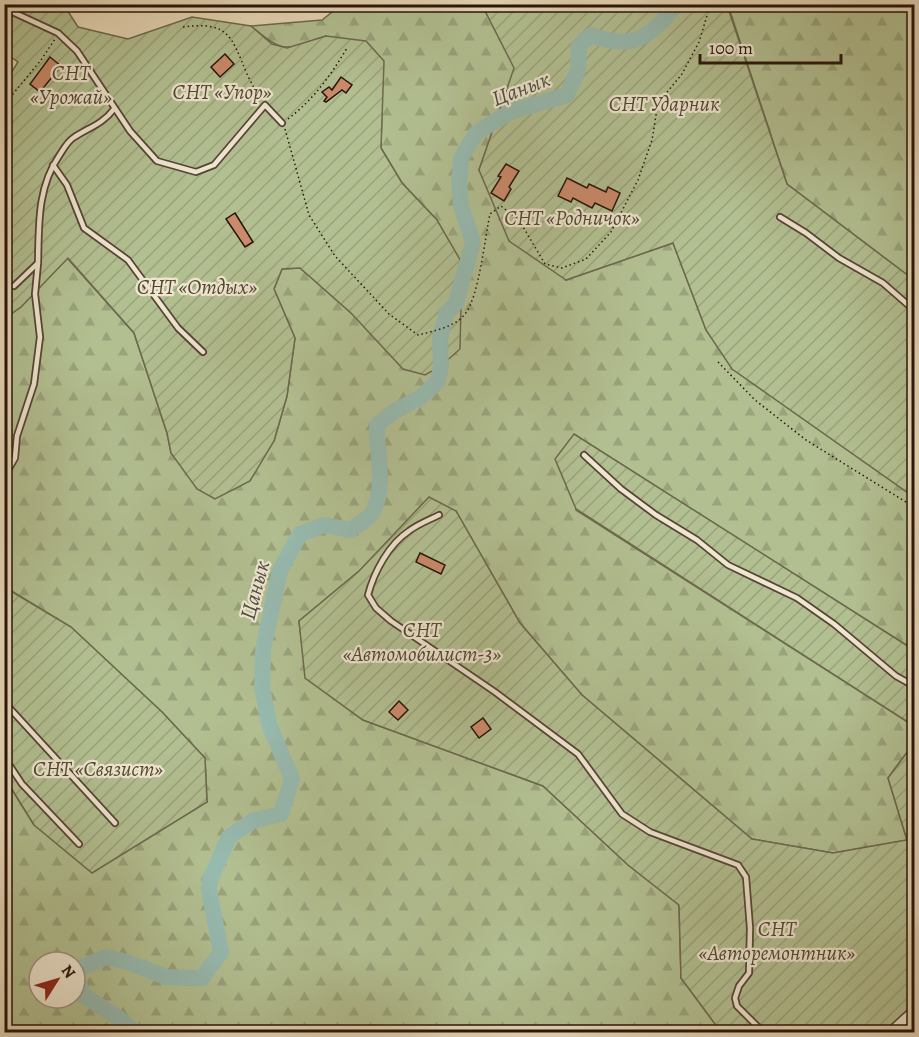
<svg xmlns="http://www.w3.org/2000/svg" width="919" height="1037" viewBox="0 0 919 1037" font-family="Alegreya,serif">
  <style>
    .forest { fill: url(#forest-firs); stroke: #6c6a4e; stroke-width: 1.5; fill-rule: evenodd }
    .garden { fill: url(#garden-furrows); stroke: #6c6a4e; stroke-width: 1.5 }
    .lines { fill: none; stroke-linecap: round; stroke-linejoin: round }
    .river { stroke: #97baaf; stroke-width: 16 }
    .building { fill: #cb8b6b; stroke: #26140b; stroke-width: 1.5 }
    .service-casing { stroke: #564536; stroke-width: 8 }
    .minor-casing { stroke: #564536; stroke-width: 12 }
    .path { stroke: #26140b; stroke-width: 1.5; stroke-dasharray: 1.5 3; stroke-linecap: butt }
    .service { stroke: #efe6d0; stroke-width: 4.5 }
    .minor { stroke: #efe6d0; stroke-width: 9 }
    .labels { text-anchor: middle; dominant-baseline: central; stroke-width: 4.5; stroke-linejoin: round; paint-order: stroke }
    .park-label { font-size: 21px; font-style: italic; fill: #504733; stroke: #efe6d0 }
    .water-label { font-size: 22px; font-style: italic; fill: #4e4e44; stroke: #efe6d0 }
  </style>
  <defs>
    <pattern id="forest-firs" width="22" height="20" patternUnits="userSpaceOnUse" patternTransform="scale(1.5)"><rect width="22" height="20" fill="#b2bf91"/><path d="M5 1l3.5 6h-7zM16 11l3.5 6h-7z" fill="#99a37c"/></pattern>
    <pattern id="garden-furrows" width="10" height="10" patternUnits="userSpaceOnUse" patternTransform="scale(1.5)"><rect width="10" height="10" fill="#b2bf91"/><path d="M-1 1l2-2M0 10L10 0M9 11l2-2" fill="none" stroke="#99a37c"/></pattern>
  </defs>
  <rect width="100%" height="100%" fill="#e7d8b7"/>
  <filter id="stains"><feTurbulence type="fractalNoise" baseFrequency=".00333" numOctaves="4"/><feColorMatrix values="0 0 0 0 .2 0 0 0 0 .09 0 0 0 0 .02 0 0 0 .5 -.17"/></filter>
  <radialGradient id="worn" r=".72"><stop offset=".6" stop-color="#630" stop-opacity="0"/><stop offset="1" stop-color="#630" stop-opacity=".3"/></radialGradient>
  <g class="forest">
    <path d="M341 5H482L515 68 479 170 566 280 673 243 706 330 733 369 914 497V650L575 435 576 510 914 726V743L888 778 907 840 833 853 752 839 582 695 520 623 456 511 359 571 299 621 306 678 363 720 543 786 628 865 679 905 681 978 721 1032H5L6 780 34 825 207 802 205 758 162 712 71 627 5 587V318L21 307 67 258 134 333 167 433 171 453 274 441 287 396 295 338 274 289 282 269 300 268 351 313 437 220 402 183 381 148 382 109 326 36C286 49 285 56 251 26L322 20ZM39 962H75V998H39Z"/>
    <polygon points="728,5 914,5 914,280 787,184"/>
  </g>
  <g class="garden">
    <polygon points="5,5 64,5 78,27 128,39 192,17 251,26 272,44 287,48 326,36 366,41 384,61 381,148 402,183 437,220 462,263 460,349 441,366 425,375 403,369 351,313 300,268 282,269 274,289 295,338 287,396 274,441 250,481 215,499 197,489 171,453 167,433 134,333 68,258 21,307 5,318 4,84 18,62 5,53"/>
    <polygon points="482,5 727,5 787,184 914,280 914,497 732,369 706,330 673,243 566,280 509,241 479,170 514,68"/>
    <polygon points="574,434 914,650 914,726 576,509 555,459"/>
    <polygon points="429,497 456,511 520,623 582,695 752,839 833,853 907,840 888,778 914,743 914,1032 721,1032 681,978 679,905 628,865 543,786 363,720 305,678 299,621 359,571"/>
    <polygon points="4,587 71,627 162,712 205,758 207,802 92,873 34,825 5,778"/>
  </g>
  <g class="lines">
    <path class="river" d="M135 1032 117 1017 83 995 75 970 106 957 127 962 166 977 202 978 221 952 209 890 210 880 229 837 252 821 281 814 292 779 269 724 262 687 263 650 280 570 300 534 324 525 350 530C357 525 368 520 372 513 387 486 376 455 377 425L395 411 421 397 438 381 441 366 440 339 446 314 456 303 473 242 461 206 459 182 461 158 476 133 510 112 567 95 578 70 579 46 591 35C632 51 651 38 676 4"/>
  </g>
  <g class="building">
    <polygon points="225,54 234,64 220,77 211,67"/>
    <polygon points="50,57 61,66 40,92 30,84"/>
    <polygon points="341,77 352,85 346,93 342,90 326,102 324,101 327,97 322,92 329,87 332,90"/>
    <polygon points="506,164 519,171 509,187 511,189 504,201 491,193 501,177 498,176"/>
    <polygon points="567,178 587,188 589,184 606,192 608,187 620,193 612,211 595,203 592,208 573,198 571,202 558,196"/>
    <polygon points="235,213 253,242 245,247 226,219"/>
    <polygon points="420,553 445,565 441,574 416,562"/>
    <polygon points="399,701 408,710 398,720 389,712"/>
    <polygon points="483,718 491,729 479,738 471,727"/>
  </g>
  <g class="lines">
    <defs>
      <g id="service">
        <polyline points="4,8 58,33 77,51 130,131 157,161 196,172 214,165 265,105 282,123"/>
        <polyline points="53,165 67,185 84,228 128,260 178,328 203,352"/>
        <polyline points="780,217 806,233 839,258 883,283 914,310"/>
        <path d="M14 286 38 263C39 226 37 188 59 156 63 150 67 142 73 138 88 128 103 124 114 109"/>
        <polyline points="584,455 621,489 656,515 697,540 728,565 797,598 834,624 896,676 914,686"/>
        <polyline points="4,477 15,458 17,436 34,384 40,337 35,294 38,263"/>
        <path d="M439 515C429 520 418 524 409 531 389 544 374 572 368 595L376 608 391 621 495 692 578 754 622 814 650 832 738 865 746 877 750 928 749 973 739 986 735 998 737 1006 763 1032"/>
        <polyline points="4,702 115,823"/>
        <polyline points="4,757 22,784 79,844"/>
      </g>
      <polyline id="minor" points="891,1032 914,1011"/>
    </defs>
    <use href="#service" class="service-casing"/>
    <use href="#minor" class="minor-casing"/>
    <g class="path">
      <polyline points="672,4 673,12 708,9"/>
      <path d="M183 27C229 21 231 36 247 74 251 83 256 91 261 99"/>
      <polyline points="4,105 41,60 55,39"/>
      <path d="M288 119C314 99 331 75 347 48"/>
      <path d="M285 129 309 215 335 256 389 314 418 335C434 331 455 327 465 314 479 297 485 237 490 214L501 206 519 220 545 264 562 268 586 259 611 232 638 180 652 140 658 103 682 74 699 42 709 9 714 4"/>
      <polyline points="718,362 755,400 806,440 914,507"/>
    </g>
    <use href="#service" class="service"/>
    <use href="#minor" class="minor"/>
  </g>
  <g class="labels">
    <g class="park-label">
      <text x="71" y="73">СНТ<tspan x="71" dy="24">«Урожай»</tspan></text>
      <text x="222" y="92">СНТ «Упор»</text>
      <text x="664" y="104">СНТ Ударник</text>
      <text x="572" y="218">СНТ «Родничок»</text>
      <text x="197" y="287">СНТ «Отдых»</text>
      <text x="422" y="630">СНТ<tspan x="422" dy="24">«Автомобилист-3»</tspan></text>
      <text x="98" y="769">СНТ «Связист»</text>
      <text x="777" y="929">СНТ<tspan x="777" dy="24">«Авторемонтник»</tspan></text>
    </g>
    <g class="water-label">
      <text transform="translate(521 89) rotate(-21)">Цанык</text>
      <text transform="translate(255 590) rotate(-75)">Цанык</text>
    </g>
  </g>
  <rect width="919" height="1037" fill="none" stroke="#e7d8b7" stroke-width="24"/>
  <rect x="6" y="6" width="907" height="1025" fill="none" stroke="#26140b" stroke-width="3"/>
  <rect x="12" y="12" width="895" height="1013" fill="none" stroke="#26140b" stroke-width="1.5"/>
  <g transform="translate(57 980) rotate(53)"><circle r="28" fill="#efe6d0" stroke="#9f9281" stroke-width="1.5"/>
  <path d="M0-4.5L10 22L0 15L-10 22Z" fill="#8f2418"/>
  <text y="-9" font-size="16" font-weight="bold" text-anchor="middle" fill="#26140b">N</text>
  </g>
  <path d="M700 54v9h141v-9" fill="none" stroke="#26140b" stroke-width="3"/>
  <text x="709" y="54" font-size="18" fill="#26140b" stroke="#efe6d0" stroke-width="4.5" paint-order="stroke">100 m</text>
  <rect width="100%" height="100%" filter="url(#stains)"/>
  <rect width="100%" height="100%" fill="url(#worn)"/>
</svg>
